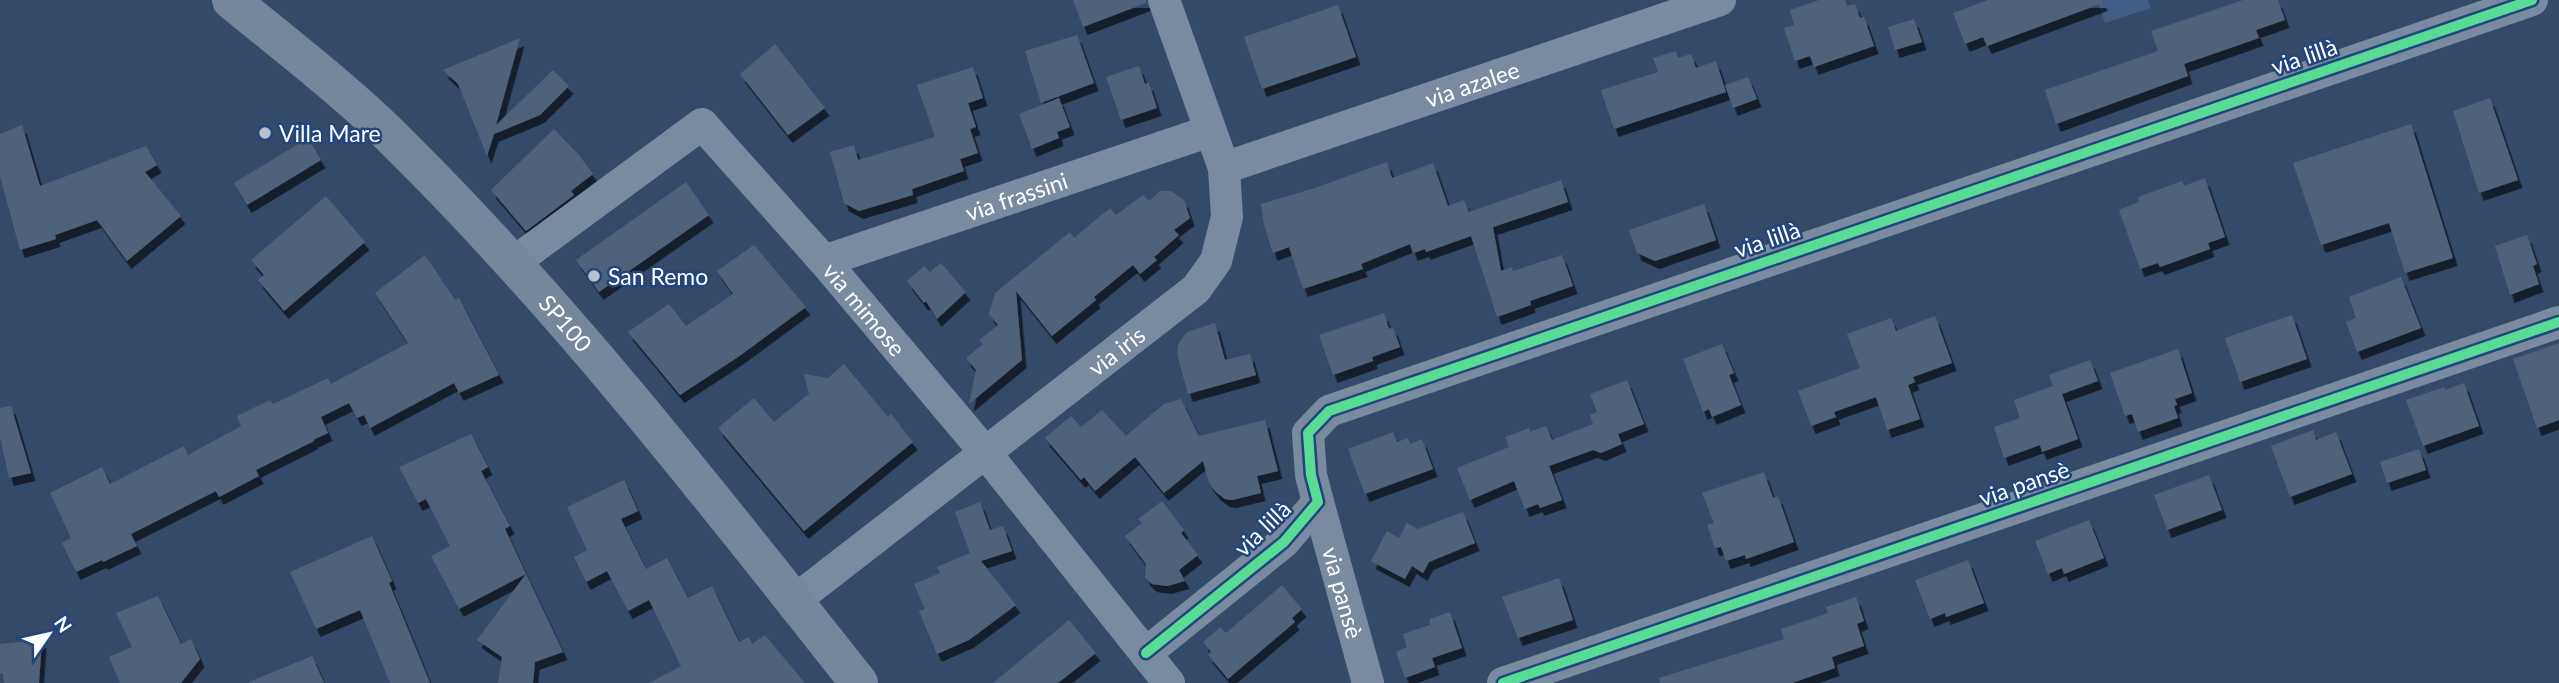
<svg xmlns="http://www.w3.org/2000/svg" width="2559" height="683" viewBox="0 0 2559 683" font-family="Lato,sans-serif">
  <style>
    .water { fill: #425e86 }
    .building { fill: #50627a; filter: url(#shadow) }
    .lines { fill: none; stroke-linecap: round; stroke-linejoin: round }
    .minor { stroke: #7a8a9f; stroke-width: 32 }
    .secondary { stroke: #76869b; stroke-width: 38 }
    .cycleway-casing { stroke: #20467d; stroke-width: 15 }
    .cycleway { stroke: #5adb95; stroke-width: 10 }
    .poi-dot { fill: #b8c0ca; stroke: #20467d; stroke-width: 2.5 }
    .labels { text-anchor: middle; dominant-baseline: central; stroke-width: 5; stroke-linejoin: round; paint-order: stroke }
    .street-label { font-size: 23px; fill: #fff; stroke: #20467d }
    .poi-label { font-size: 23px; fill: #fff; stroke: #20467d; text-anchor: start }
  </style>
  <defs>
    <filter id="shadow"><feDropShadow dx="4.5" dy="8" stdDeviation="0" flood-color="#0009"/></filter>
  </defs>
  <rect width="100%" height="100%" fill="#354a68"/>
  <polygon class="water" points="2097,0 2148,0 2151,8 2105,23"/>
  <g class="building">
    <polygon points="1073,0 1146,0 1146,3 1083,27"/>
    <polygon points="1819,0 1845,0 1847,6 1855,4 1860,18 1864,17 1874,46 1814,67 1810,56 1795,61 1784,28 1794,25 1790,10"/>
    <polygon points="1988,0 2102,0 2103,3 1987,46 1983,37 1965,44 1953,13"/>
    <polygon points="2243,0 2278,0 2285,20 2256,30 2259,38 2184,64 2188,76 2056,124 2045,90 2158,51 2151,31"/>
    <polygon points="1338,5 1356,57 1262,89 1244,37"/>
    <polygon points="1914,19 1922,42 1895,50 1888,27"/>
    <polygon points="1077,35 1094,83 1041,103 1025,51"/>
    <polygon points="520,38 496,125 553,70 569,86 540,115 494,134 487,156 458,84 443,70"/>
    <polygon points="775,44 825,108 788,135 740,74"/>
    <polygon points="1676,51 1678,58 1691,54 1696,68 1716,61 1726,92 1614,129 1601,90 1658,72 1653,58"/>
    <polygon points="1139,66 1145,84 1149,83 1157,108 1121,120 1106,77"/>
    <polygon points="973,67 983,98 968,103 976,127 970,129 978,153 960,159 964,171 912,189 913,195 859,211 844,203 830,152 854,145 858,160 935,137 917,85"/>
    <polygon points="1748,77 1757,99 1733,108 1725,85"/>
    <polygon points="1059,98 1070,127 1057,132 1059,138 1032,149 1019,114"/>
    <polygon points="2490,98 2518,180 2479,193 2453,111"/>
    <polygon points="2411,124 2453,258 2405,273 2389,223 2321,245 2293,163"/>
    <polygon points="22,125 40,186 146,146 157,165 145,172 181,216 127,261 97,220 55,235 56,239 20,250 0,176 0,134"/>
    <polygon points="554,129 579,155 593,174 571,191 574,195 526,231 491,190"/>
    <polygon points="308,138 321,160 247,205 234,183"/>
    <polygon points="1387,162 1392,178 1433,163 1448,206 1464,200 1469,212 1561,180 1568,202 1493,227 1501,271 1512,267 1513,271 1562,255 1573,286 1530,301 1531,305 1497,317 1471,236 1426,252 1425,249 1413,253 1410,244 1361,264 1363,269 1303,289 1289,247 1273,253 1264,225 1261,204 1312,189"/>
    <polygon points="2205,178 2225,237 2208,243 2210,249 2160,267 2158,263 2140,269 2119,210 2139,202 2138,197 2182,181 2184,186"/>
    <polygon points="686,182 709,215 599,292 576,260"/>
    <polygon points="1160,191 1171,191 1184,200 1190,218 1174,230 1179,235 1154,257 1157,260 1140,274 1133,265 1094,297 1096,300 1052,336 1016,291 1022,360 969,404 976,370 966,358 983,344 979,340 998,325 989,314 995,293 1070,232 1074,238 1110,208 1116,215 1143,195 1149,201"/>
    <polygon points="326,196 365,242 284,311 258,280 264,275 251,260"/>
    <polygon points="1704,204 1716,240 1655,261 1637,253 1629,230"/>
    <polygon points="2527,235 2537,264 2533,266 2539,284 2510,295 2495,246"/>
    <polygon points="754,245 806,307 738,357 680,395 628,332 669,304 686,326 733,294 717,271"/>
    <polygon points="425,255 455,300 459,298 499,375 459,393 454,383 370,428 364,415 357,418 349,403 321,417 328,433 313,440 314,441 256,470 259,476 219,497 216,491 131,534 137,546 103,562 102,560 76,572 62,543 71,538 50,493 102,467 110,484 184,446 188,455 241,426 237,416 270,400 273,404 328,378 331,384 408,343 375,293"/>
    <polygon points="941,263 966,292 937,319 926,301 924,303 907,281 924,266 930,272"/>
    <polygon points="2401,277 2421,328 2357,352 2346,322 2356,318 2349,297"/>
    <polygon points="1384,313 1389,329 1393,327 1400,347 1372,357 1373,361 1333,375 1319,335"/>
    <polygon points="2292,315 2307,359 2240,382 2225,338"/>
    <polygon points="1935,316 1952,363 1913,377 1915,382 1908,385 1920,419 1887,430 1876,397 1834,412 1836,417 1811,426 1798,391 1860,368 1847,334 1891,318 1896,331"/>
    <polygon points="1215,323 1225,360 1250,354 1256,375 1188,394 1177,354 1178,344 1187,332"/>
    <polygon points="2559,343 2559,420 2537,428 2513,359"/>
    <polygon points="1722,344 1734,373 1729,375 1741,405 1712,417 1709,409 1703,412 1683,359"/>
    <polygon points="2178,349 2192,393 2175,399 2177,405 2174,406 2178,418 2138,432 2132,414 2125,416 2110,373"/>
    <polygon points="2090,360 2098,381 2062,394 2078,439 2042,452 2040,445 2004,458 1994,427 2020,418 2014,400 2053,386 2049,375"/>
    <polygon points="844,364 888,417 891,414 913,442 804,531 718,428 754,398 774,422 809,394 804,374 828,378"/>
    <polygon points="1627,380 1644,424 1618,434 1622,444 1601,453 1593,450 1549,466 1562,500 1540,508 1538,504 1525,509 1514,481 1470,500 1457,468 1509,447 1505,437 1529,428 1530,432 1546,426 1552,440 1593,424 1590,415 1597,412 1590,394"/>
    <polygon points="2464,383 2479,426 2423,446 2406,400 2444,387 2445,390"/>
    <polygon points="1181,399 1199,436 1265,420 1278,471 1257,476 1261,493 1232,500 1225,499 1216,492 1209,483 1203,461 1164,493 1135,457 1095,491 1084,477 1081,480 1045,438 1071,416 1081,427 1102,410 1126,436 1164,404"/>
    <polygon points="11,406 31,473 9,478 0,437 0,408"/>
    <polygon points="2313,430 2316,440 2336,432 2352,474 2290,497 2271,446"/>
    <polygon points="1393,432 1397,442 1408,438 1410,444 1422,439 1433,469 1365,494 1348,449"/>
    <polygon points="471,434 488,467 481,471 510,526 505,529 526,574 459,609 431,556 450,546 426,499 418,503 399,467"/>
    <polygon points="2419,449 2426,470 2387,483 2380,462"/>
    <polygon points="1764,472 1773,498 1778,496 1794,542 1746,559 1745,555 1726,561 1721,547 1715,548 1707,525 1714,523 1702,493"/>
    <polygon points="2209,475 2222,510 2167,530 2154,495"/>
    <polygon points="624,480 638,511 621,519 646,569 667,558 688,598 712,586 739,642 749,637 752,644 765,635 805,683 649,683 681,666 649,600 628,611 607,571 586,582 574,557 587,550 567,507"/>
    <polygon points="1162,501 1184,530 1181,533 1198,555 1179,570 1185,581 1167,586 1152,584 1145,577 1146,564 1125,536 1142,523 1138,519"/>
    <polygon points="980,502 990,530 1003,526 1012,551 981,561 1016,605 969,640 937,654 919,611 925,609 914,584 940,573 937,567 970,553 955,512"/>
    <polygon points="1463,512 1475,543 1429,562 1423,573 1412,566 1405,579 1371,561 1387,531 1399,538 1407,523 1418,529"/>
    <polygon points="2089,520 2104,558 2064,574 2062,568 2048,574 2035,541"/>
    <polygon points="372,536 392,581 389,583 430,683 390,683 360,610 316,629 290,572"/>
    <polygon points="1968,560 1984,603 1946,617 1945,613 1930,619 1915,580"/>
    <polygon points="526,574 563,652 535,662 533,683 498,683 502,657 477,640"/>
    <polygon points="1559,578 1573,620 1518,638 1502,597"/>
    <polygon points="1282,585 1302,609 1292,618 1295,622 1228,679 1208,655 1211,652 1203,642 1220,627 1226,633"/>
    <polygon points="158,596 181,644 191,639 200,659 181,683 120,683 109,657 132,647 116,613"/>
    <polygon points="1856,597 1864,621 1857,624 1864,646 1832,657 1835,668 1792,683 1660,683 1659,678 1784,639 1781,629 1828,613 1826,607"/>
    <polygon points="1450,612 1462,648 1432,658 1435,667 1405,678 1396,652 1407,647 1403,634 1430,625 1430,619"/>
    <polygon points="1069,620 1096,653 1058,683 993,683"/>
    <polygon points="42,640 39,683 4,683 3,674 0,674 0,644"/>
    <polygon points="312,656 324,683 249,683 249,682"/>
  </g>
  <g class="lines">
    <g class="minor">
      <path id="s1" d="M1224 168 1720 0"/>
      <path id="s2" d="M824 261 1210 131"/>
      <path id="s3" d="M513 263 702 124 824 261 984 451 1169 683"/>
      <path id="s4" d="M1318 502 1368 683"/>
      <path id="s5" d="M794 601 1196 289 1216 261 1227 217 1224 168 1164 0"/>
      <polyline points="1146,653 1284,542 1318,502 1311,475 1308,433 1329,411 2532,0"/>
      <polyline points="1503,683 2559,322"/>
    </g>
    <path class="secondary" id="s6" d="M231 0C289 48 350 94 403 148 568 312 715 501 859 683"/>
    <defs>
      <g id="cycleway">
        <polyline points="1146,653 1284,542 1318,502 1311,475 1308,433 1329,411 2532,0"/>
        <polyline points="1503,683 2559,322"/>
      </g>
    </defs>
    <use href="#cycleway" class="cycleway-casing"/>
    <use href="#cycleway" class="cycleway"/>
  </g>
  <g class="poi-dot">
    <circle cx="265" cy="133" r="7"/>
    <circle cx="594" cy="276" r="7"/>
  </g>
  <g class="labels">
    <g class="street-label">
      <text transform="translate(2304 56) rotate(-19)">via lillà</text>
      <text stroke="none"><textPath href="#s1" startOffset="262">via azalee</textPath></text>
      <text stroke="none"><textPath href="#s2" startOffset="203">via frassini</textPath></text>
      <text transform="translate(1767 239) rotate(-19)">via lillà</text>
      <text stroke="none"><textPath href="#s3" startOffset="481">via mimose</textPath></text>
      <text stroke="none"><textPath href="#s6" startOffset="466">SP100</textPath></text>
      <text stroke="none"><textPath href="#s5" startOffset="408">via iris</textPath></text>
      <text transform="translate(2024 483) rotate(-19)">via pansè</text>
      <text transform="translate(1262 528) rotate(-44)">via lillà</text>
      <text stroke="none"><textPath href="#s4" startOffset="94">via pansè</textPath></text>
    </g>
    <g class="poi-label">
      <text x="279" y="133">Villa Mare</text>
      <text x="608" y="276">San Remo</text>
    </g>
  </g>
  <g transform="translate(49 634) rotate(56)" stroke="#20467d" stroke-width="5" paint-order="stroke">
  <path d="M0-5L12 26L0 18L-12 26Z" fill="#ffffff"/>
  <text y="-10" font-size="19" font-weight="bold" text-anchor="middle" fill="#ffffff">N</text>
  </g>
</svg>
